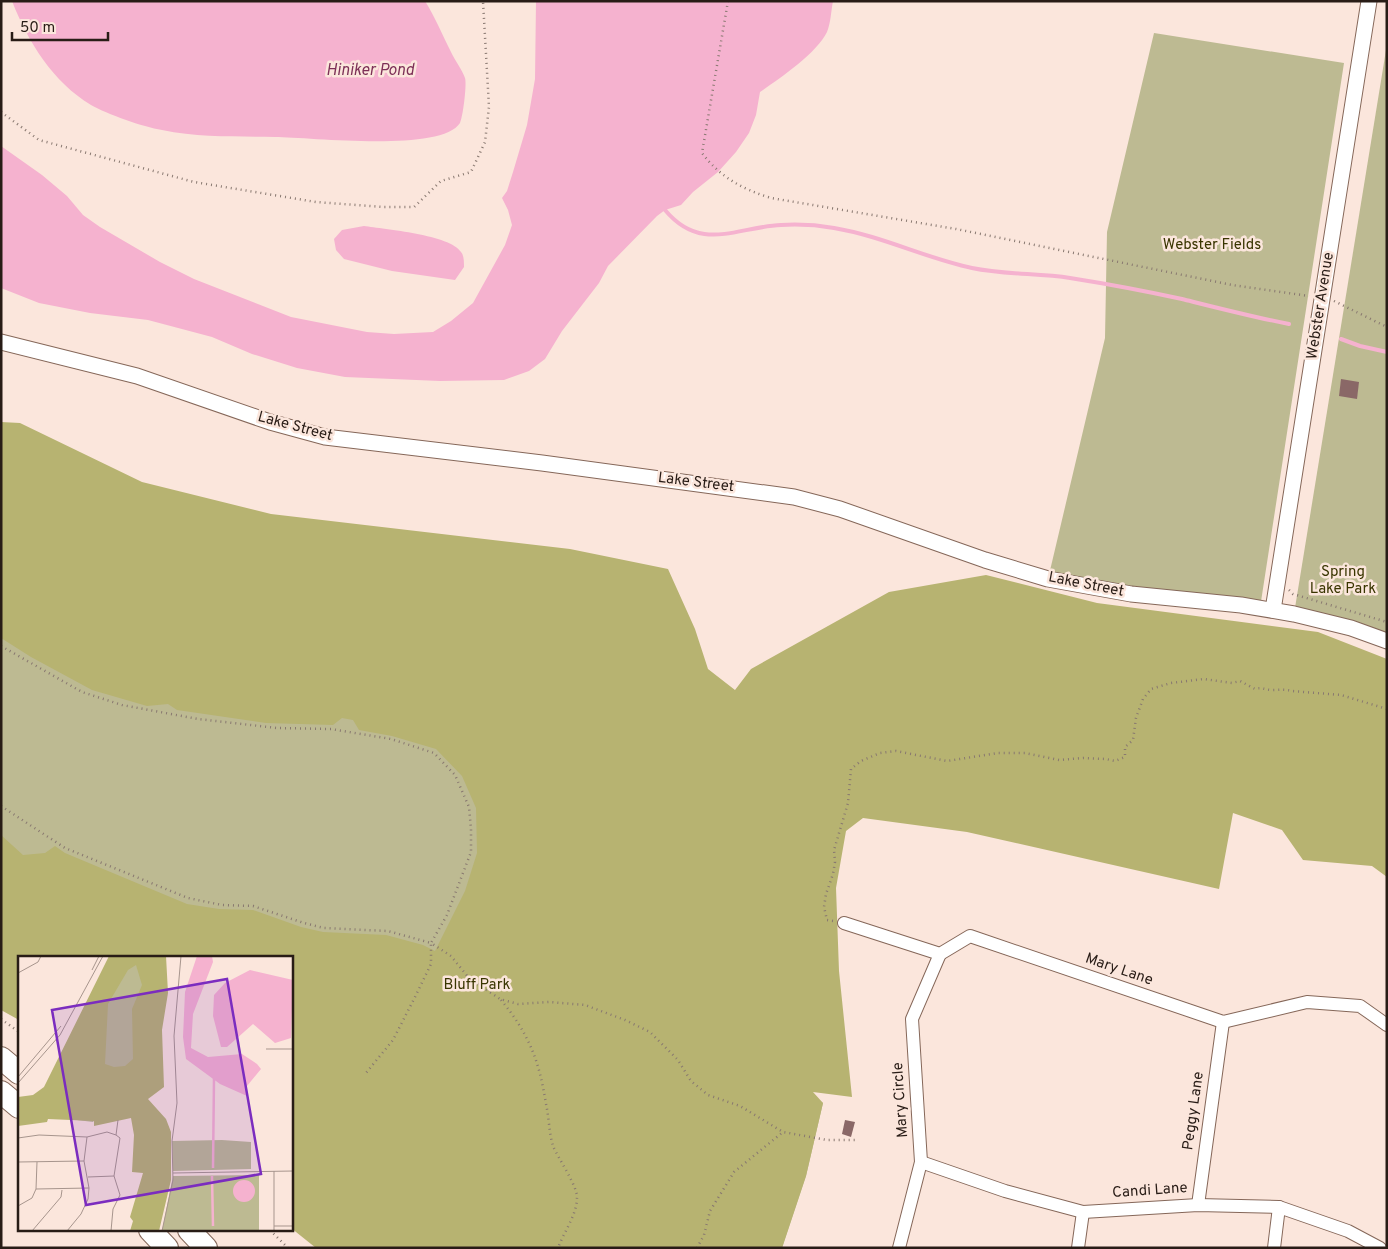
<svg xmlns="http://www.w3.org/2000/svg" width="1388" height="1249" viewBox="0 0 1388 1249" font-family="Overpass,sans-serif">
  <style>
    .green { fill: #bdba92 }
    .forest { fill: #b7b371 }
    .water { fill: #f5b2cf }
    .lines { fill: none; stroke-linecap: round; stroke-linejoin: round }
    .stream { stroke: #f5b2cf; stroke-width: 4 }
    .building { fill: #8a6867 }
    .minor-casing { stroke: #856759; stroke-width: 14 }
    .tertiary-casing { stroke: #856759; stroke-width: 17 }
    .motorway-casing { stroke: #856759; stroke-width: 24 }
    .path { stroke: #887870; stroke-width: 2.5; stroke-dasharray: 1 4; stroke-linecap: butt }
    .minor { stroke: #fff; stroke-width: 12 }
    .tertiary { stroke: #fff; stroke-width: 15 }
    .motorway { stroke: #fff; stroke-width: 22 }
    .labels { text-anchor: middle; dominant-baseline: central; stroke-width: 5; stroke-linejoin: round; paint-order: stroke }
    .park-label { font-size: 15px; fill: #393500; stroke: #fbe6dc }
    .street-label { font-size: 15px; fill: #281c16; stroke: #fbe6dc }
    .water-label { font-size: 16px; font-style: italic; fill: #7d3057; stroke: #fbe6dc }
    .inset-river { fill: none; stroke: #f5b2cf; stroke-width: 2.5 }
    .inset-road { fill: none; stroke: #a7958d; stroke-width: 1 }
    .view { fill: #7b2cbf; fill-opacity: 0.15; stroke: #7b2cbf; stroke-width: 2.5 }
    .inset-edge { fill: none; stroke: #281c16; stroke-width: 2.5 }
  </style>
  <rect width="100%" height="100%" fill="#fbe6dc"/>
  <g class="green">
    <polygon points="1154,33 1344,63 1260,608 1048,579 1105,338 1107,232"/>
    <polygon points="1387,44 1387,641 1294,614"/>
    <polygon points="1,589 491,727 774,1066 823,1103 806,1176 782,1248 291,958 1,866"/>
  </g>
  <polygon class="forest" points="1,422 20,423 142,482 271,514 570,549 668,569 695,629 708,669 735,690 751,669 889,592 986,575 1097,603 1318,632 1387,659 1387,877 1372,866 1303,860 1282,830 1233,813 1219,889 967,832 863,818 846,831 836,888 839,971 852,1097 813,1092 823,1103 806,1176 782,1248 316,1248 291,1228 291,958 19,958 19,1020 1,1010 1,835 23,855 45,853 55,846 65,853 187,904 219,909 253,910 301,927 323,932 386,935 423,945 435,951 465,891 477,853 476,808 462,776 436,749 392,736 359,730 353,720 342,718 333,725 266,723 177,710 168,704 147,706 92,690 31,657 1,638"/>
  <g class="water">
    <path d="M12 1H425C435 17 442 34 451 52 455 61 462 69 465 78 467 84 463 117 460 123 441 153 309 137 275 137 237 136 200 138 162 130 143 127 107 114 91 105 53 82 28 42 12 1Z"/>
    <path d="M536 1H833C831 11 831 22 827 32 817 53 779 79 760 92L756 115 749 133 736 152 718 172 693 192 681 205 665 210 657 216 608 266 599 283 562 331 545 359 529 371 504 380 440 381 345 377 297 368 252 354 212 337 148 320 90 313 39 303 1 288V146L42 175 67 196 83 215 100 227 160 262 194 279 291 317 367 332 394 334 433 332 451 321 473 303 505 245 512 225 508 210 502 198 507 191 513 172 527 125 535 79Z"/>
    <path d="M364 226C384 229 451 235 461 252 464 255 464 262 464 267L455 280 392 271 344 259 336 250 334 239 342 230Z"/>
  </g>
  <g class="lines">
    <g class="stream">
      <path d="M665 210C701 253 736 227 781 225 798 224 817 225 834 228 882 236 925 258 972 268 1005 275 1038 273 1070 278 1108 284 1145 291 1182 299 1218 308 1253 317 1289 324"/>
      <polyline points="1341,339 1360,346 1387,352"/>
    </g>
  </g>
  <g class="building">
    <polygon points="1341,379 1359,382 1357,399 1339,396"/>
    <polygon points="845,1120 855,1122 851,1137 842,1134"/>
  </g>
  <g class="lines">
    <defs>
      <g id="minor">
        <polyline points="844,923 940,954 970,936 1223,1022 1307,1002 1360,1006 1387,1025"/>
        <polyline points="921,1162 1005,1191 1083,1212 1198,1205 1279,1207 1348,1231 1380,1248"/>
        <polyline points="1198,1205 1223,1022"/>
        <polyline points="899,1248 921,1162 912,1019 940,954"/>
        <polyline points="1078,1248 1083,1212"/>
        <polyline points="1274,1248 1279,1207"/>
      </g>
      <g id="tertiary">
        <polyline points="1,342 137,376 270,422 325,437 542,463 794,497 840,509 985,560 1048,579 1131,594 1241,605 1294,614 1351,628 1387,641"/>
        <polyline points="1273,610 1369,1"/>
      </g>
      <g id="motorway">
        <polyline points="1,1058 19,1073"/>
        <polyline points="1,1092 19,1107"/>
        <polyline points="150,1230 167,1248"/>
        <polyline points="189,1230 206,1248"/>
      </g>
    </defs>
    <use href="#minor" class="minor-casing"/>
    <use href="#tertiary" class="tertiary-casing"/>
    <use href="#motorway" class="motorway-casing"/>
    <g class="path">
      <path d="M728 1 702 153C720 177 742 189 771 198L956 229 1232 285 1309 296"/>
      <polyline points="1,112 39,140 194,182 316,202 383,207 414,207 441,181 471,172 485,142 489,107 483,1"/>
      <polyline points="1334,301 1387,327"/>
      <polyline points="1289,590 1293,594 1387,622"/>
      <polyline points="1,646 82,692 122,705 198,719 277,728 331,729 391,739 434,753 455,775 469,807 471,829 471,852 447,915 431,943 451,956 469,978 500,999 518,1004 549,1002 585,1005 625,1020 650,1032 678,1060 691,1081 708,1095 740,1106 783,1132 827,1140 856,1140"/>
      <polyline points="1,806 65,848 188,898 222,905 253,906 304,923 324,928 388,931 431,943 431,964 414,999 393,1040 366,1073"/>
      <path d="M833 921 827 920 824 907 826 894 833 874 835 862 834 850 848 803 851 769 861 761 880 753 896 751 947 761 998 753H1025L1059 760 1083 758 1106 759 1115 761 1125 757V747L1133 740 1136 718 1143 699 1151 689 1171 683 1204 679 1232 683 1240 681 1255 689C1262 687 1266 690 1272 690 1279 690 1285 689 1292 691L1341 695 1387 709"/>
      <path d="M501 1000C529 1034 539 1060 546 1104 549 1117 549 1133 553 1146 558 1158 578 1187 577 1198 577 1214 564 1232 558 1248"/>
      <polyline points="1,1019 19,1032"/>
      <polyline points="270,1230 288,1248"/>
      <polyline points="697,1248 704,1235 710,1211 734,1172 783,1132"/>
    </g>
    <use href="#minor" class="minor"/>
    <use href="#tertiary" class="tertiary"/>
    <use href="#motorway" class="motorway"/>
  </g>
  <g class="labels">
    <g class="park-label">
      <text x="1212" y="245">Webster Fields</text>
      <text x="1343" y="572">Spring<tspan x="1343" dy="17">Lake Park</tspan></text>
      <text x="477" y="985">Bluff Park</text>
    </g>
    <g class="street-label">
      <text transform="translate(1321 306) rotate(-81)">Webster Avenue</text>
      <text transform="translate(295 427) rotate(15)">Lake Street</text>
      <text transform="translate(696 483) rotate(7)">Lake Street</text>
      <text transform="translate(1086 585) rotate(11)">Lake Street</text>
      <text transform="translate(1119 970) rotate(19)">Mary Lane</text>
      <text transform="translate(901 1100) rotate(-94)">Mary Circle</text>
      <text transform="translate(1194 1111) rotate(-82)">Peggy Lane</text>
      <text transform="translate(1150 1191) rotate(-4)">Candi Lane</text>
    </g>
    <g class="water-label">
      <text x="370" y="71">Hiniker Pond</text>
    </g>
  </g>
  <g transform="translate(18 956)">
    <rect width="275" height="275" fill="#fbe6dc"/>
    <path d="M115 4 126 16 119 110 75 166 51 163 84 54ZM204 184 233 186V213L155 215 154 185ZM241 219V275H144L155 220Z" fill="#bdba92"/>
    <path d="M91 0H148L150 37 144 74 146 131 130 143 148 163 153 176V224L141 275H112L115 265 112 261 125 217 114 216 116 179 113 162 76 170V165L30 163 29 166 0 170V141L15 139 26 131ZM118 9 124 29 114 53 115 103 107 110 96 111 87 108 90 48 110 14Z" fill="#b7b371" fill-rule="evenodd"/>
    <path d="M179 0H194L195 6 175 58 173 92 190 101 224 98 239 108 243 113 229 130V140L202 128 168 103 165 81 167 36ZM232 14 275 24 273 82 257 87 235 68 209 91H203L195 60 196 39 207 27ZM215 235a11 11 0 1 1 22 0a11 11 0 1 1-22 0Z" fill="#f5b2cf"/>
    <path class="inset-river" d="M195 212 196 122M194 220 195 270"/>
    <path class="inset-road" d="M74 14 81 0M0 17 20 6 23 0M248 93H275M0 121 43 70M0 127 42 79 85 0M0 182 21 179 69 181 89 176 98 179M0 206 66 205M256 215V275M155 217 275 215M70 221 96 220M18 233 71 232M0 250 14 242 18 233 19 206M256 270H275M14 275 43 241 44 234M49 275 63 258 70 243 71 232 66 205 69 181M93 275 95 253 102 239 96 220 102 182 98 179 100 164M144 275 155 224 154 185 159 147 156 80 163 0"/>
    <path class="view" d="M209 23 243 218 68 249 34 54Z"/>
    <rect width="275" height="275" class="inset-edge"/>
  </g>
  <rect width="1388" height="1249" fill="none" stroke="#281c16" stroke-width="5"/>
  <path d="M12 32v8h96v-8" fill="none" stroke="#281c16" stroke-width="2.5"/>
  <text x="20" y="32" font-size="15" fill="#281c16" stroke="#fbe6dc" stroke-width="4" paint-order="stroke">50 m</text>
</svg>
